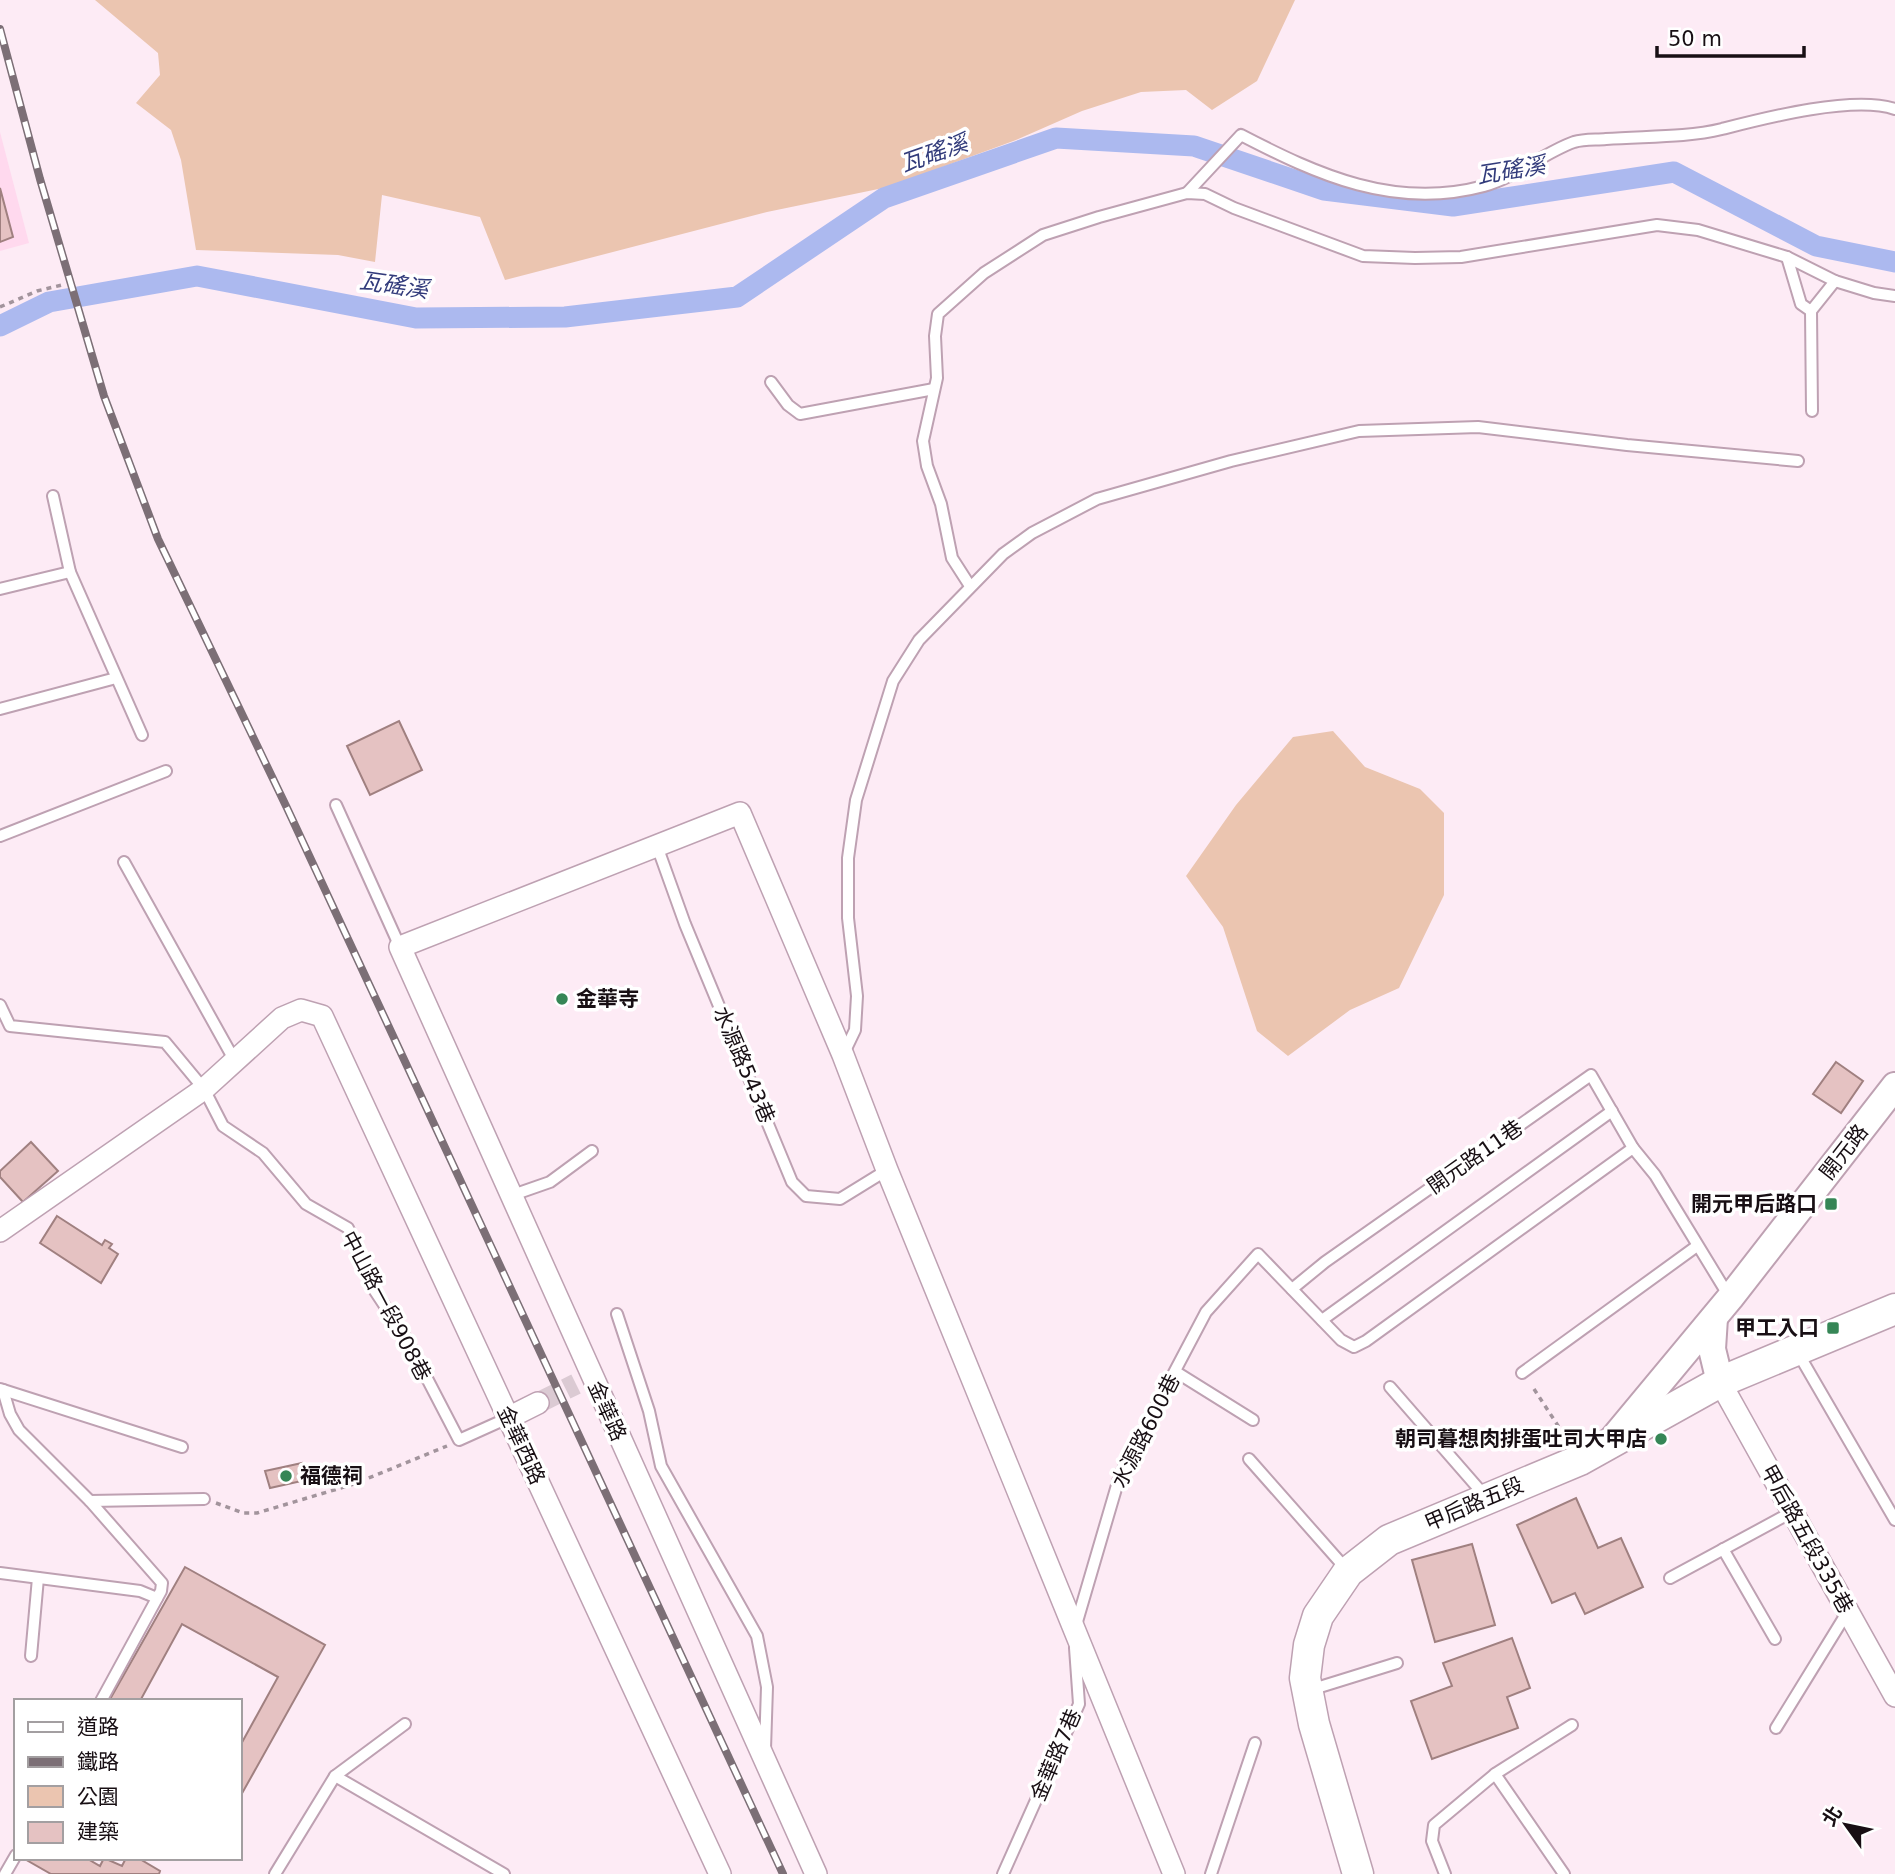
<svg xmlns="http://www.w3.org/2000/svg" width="1895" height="1874" viewBox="0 0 1895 1874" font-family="'DejaVu Sans','Noto Sans TC',sans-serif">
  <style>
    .built { fill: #ffd9ee }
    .green { fill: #ebc5b0 }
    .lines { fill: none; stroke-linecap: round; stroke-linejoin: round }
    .canal { stroke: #acb9ef; stroke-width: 21 }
    .building { fill: #e5c2c2; stroke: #a08080; stroke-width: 2 }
    .minor-tunnel { stroke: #dbcad3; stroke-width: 21; stroke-dasharray: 21 10; stroke-linecap: butt }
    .service-casing { stroke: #bea1b2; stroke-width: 14 }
    .minor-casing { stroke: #bea1b2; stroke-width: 24 }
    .tertiary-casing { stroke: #bea1b2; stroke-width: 30 }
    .secondary-casing { stroke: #bea1b2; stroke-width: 33 }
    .path { stroke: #a2949c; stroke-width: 3.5; stroke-dasharray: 5 5; stroke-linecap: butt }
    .service { stroke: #fff; stroke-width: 10 }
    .minor { stroke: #fff; stroke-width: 21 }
    .tertiary { stroke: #fff; stroke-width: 26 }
    .secondary { stroke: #fff; stroke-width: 30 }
    .rail-casing { stroke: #7c6f76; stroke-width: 8 }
    .rail { stroke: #fff; stroke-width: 5; stroke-dasharray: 16; stroke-linecap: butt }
    .poi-dot { fill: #368656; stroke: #fff; stroke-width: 2.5 }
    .labels { text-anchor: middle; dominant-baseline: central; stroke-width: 7; stroke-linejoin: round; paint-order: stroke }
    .poi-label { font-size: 21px; font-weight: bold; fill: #180f14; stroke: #fff; text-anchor: end }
    .street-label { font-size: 21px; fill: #180f14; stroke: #fff }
    .water-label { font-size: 23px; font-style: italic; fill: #323b7b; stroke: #fff }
  </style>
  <rect width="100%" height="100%" fill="#fdebf5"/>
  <polygon class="built" points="0,132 29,243 0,251"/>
  <g class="green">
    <polygon points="95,0 1295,0 1257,81 1212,110 1186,90 1141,92 1082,111 1016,140 888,187 767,212 505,280 480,217 382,195 375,262 338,255 196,250 181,160 171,130 136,103 160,75 158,53"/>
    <polygon points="1333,731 1365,767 1420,789 1444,813 1444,895 1399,988 1350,1010 1288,1056 1257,1031 1223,927 1186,876 1236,805 1293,737"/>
  </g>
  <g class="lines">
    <polyline class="canal" points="0,326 49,302 197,276 416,318 565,317 737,297 884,198 1056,138 1194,146 1324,190 1453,206 1674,172 1816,246 1895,262"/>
  </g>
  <g class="building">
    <polygon points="0,188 13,237 0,242"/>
    <polygon points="399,721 422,770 370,795 347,746"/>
    <polygon points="1836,1062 1863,1081 1841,1113 1813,1094"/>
    <polygon points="31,1142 58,1171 23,1202 0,1177 0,1171"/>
    <polygon points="57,1216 102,1245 105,1240 112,1244 109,1248 118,1254 101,1283 40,1243"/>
    <polygon points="302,1463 306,1480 270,1488 265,1471"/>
    <polygon points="1576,1498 1598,1548 1621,1538 1643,1587 1585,1614 1575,1593 1552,1603 1517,1525"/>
    <polygon points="1472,1544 1495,1625 1435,1642 1412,1560"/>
    <polygon points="185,1567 325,1645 240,1797 240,1746 278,1677 182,1624 140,1701 109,1701"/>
    <polygon points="1512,1638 1530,1688 1507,1697 1518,1728 1432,1759 1411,1701 1452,1686 1443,1663"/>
    <polygon points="23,1858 86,1858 100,1866 104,1858 122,1866 126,1858 138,1858 160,1871 159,1874 51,1874"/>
  </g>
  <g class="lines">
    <polyline class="minor-tunnel" points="538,1403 576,1384"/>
    <defs>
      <g id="service">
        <path d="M1187 193 1241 135C1318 175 1395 210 1484 186 1517 177 1543 153 1574 142 1584 139 1596 140 1606 139 1644 136 1685 138 1722 129 1765 118 1853 95 1895 109"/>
        <polyline points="1787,257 1801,304 1811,311 1835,281"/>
        <polyline points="1811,311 1812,411"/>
        <polyline points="771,382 788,405 800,414 934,389"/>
        <polyline points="53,496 70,572 142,735"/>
        <polyline points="970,586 952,558 941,504 927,466 923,441 937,378 935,336 938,314 984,273 1043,235 1099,217 1187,193 1205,194 1234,208 1363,256 1415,258 1461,257 1657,225 1698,230 1787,257 1835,281 1874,293 1895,296"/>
        <polyline points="0,589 70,572"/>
        <polyline points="0,709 116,678"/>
        <polyline points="336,805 400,947"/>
        <polyline points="0,836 166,771"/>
        <polyline points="657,846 685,924 792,1182 806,1196 840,1199 887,1170"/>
        <polyline points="124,862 236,1063"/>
        <polyline points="0,1005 10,1026 165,1042 204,1089 223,1126 263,1153 306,1204 348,1228 371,1285 406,1338 459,1440 508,1418"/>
        <polyline points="843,1055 855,1030 857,996 848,918 848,858 856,800 893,681 919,640 1003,554 1032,533 1097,499 1231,461 1359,431 1478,427 1627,445 1798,461"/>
        <polyline points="510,1196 550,1182 592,1151"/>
        <polyline points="1292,1289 1325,1262 1591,1075 1633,1148"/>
        <polyline points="617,1314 649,1411 661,1466 757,1636 767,1687 765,1749"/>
        <polyline points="1322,1320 1612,1111"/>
        <polyline points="1798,1353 1895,1520"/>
        <polyline points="1176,1372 1253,1420"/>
        <polyline points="1522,1373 1697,1246"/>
        <polyline points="1390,1387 1485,1496"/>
        <polyline points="0,1389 182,1447"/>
        <polyline points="3,1390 10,1414 19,1430 90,1501 204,1499"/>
        <polyline points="1249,1459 1347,1570"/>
        <polyline points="90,1501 162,1583 161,1591 101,1701"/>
        <polyline points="1723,1549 1775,1639"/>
        <polyline points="0,1573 140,1591 157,1598"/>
        <polyline points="1670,1578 1792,1512"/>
        <polyline points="1076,1625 1120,1475 1206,1312 1258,1254 1341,1340 1354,1347 1366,1341 1633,1148 1655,1175 1730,1298"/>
        <polyline points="31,1656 38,1578"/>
        <polyline points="1310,1690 1397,1663"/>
        <polyline points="1776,1728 1848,1611"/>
        <polyline points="1495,1774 1572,1725"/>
        <polyline points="335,1776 504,1874"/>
        <polyline points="5,1874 16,1855"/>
        <polyline points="275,1874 335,1776 405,1724"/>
        <polyline points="1003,1874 1079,1704 1075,1648"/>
        <polyline points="1211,1874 1255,1743"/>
        <polyline points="1445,1874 1432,1841 1434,1825 1495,1774 1564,1874"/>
      </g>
      <g id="minor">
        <polyline points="0,1231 204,1089 282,1018 301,1010 322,1016 720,1874"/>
        <polyline points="1720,1382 1895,1696"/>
        <polyline points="508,1418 538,1403"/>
        <polyline points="816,1874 400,947 740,813 843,1055 887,1170 1174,1874"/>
      </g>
      <g id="tertiary">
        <polyline points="1714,1318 1712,1349 1720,1382"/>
        <polyline points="1612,1440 1730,1298 1895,1086"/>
      </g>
      <polyline id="secondary" points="1358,1874 1314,1724 1305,1678 1309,1645 1318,1616 1348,1572 1389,1540 1580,1460 1720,1382 1895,1309"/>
    </defs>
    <use href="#service" class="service-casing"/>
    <use href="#minor" class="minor-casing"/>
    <use href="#tertiary" class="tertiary-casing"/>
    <use href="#secondary" class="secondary-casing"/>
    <g class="path">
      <polyline points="0,307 37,291 62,285"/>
      <polyline points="1534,1389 1568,1441"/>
      <polyline points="216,1503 243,1513 257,1513 354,1484 447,1446"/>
    </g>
    <use href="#service" class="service"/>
    <use href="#minor" class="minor"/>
    <use href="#tertiary" class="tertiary"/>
    <use href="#secondary" class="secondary"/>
    <defs>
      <polyline id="rail" points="0,29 40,179 104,396 158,539 287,808 783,1874"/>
    </defs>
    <use href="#rail" class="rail-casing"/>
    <use href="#rail" class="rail"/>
  </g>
  <g class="poi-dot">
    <circle cx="562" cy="999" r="7"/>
    <rect x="1824" y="1197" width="14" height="14" rx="3.5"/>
    <rect x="1826" y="1321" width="14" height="14" rx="3.5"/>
    <circle cx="1661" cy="1439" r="7"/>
    <circle cx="286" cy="1476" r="7"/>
  </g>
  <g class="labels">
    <g class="poi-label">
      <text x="576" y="999" text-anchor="start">金華寺</text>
      <text x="1817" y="1204">開元甲后路口</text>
      <text x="1819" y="1328">甲工入口</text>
      <text x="1647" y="1439">朝司暮想肉排蛋吐司大甲店</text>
      <text x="300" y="1476" text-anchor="start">福德祠</text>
    </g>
    <g class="street-label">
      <text transform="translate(744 1065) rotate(67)">水源路543巷</text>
      <text transform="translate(1844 1152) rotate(-52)">開元路</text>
      <text transform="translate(1475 1157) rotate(-35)">開元路11巷</text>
      <text transform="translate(386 1306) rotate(62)">中山路一段908巷</text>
      <text transform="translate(607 1411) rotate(66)">金華路</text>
      <text transform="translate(1146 1431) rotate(-63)">水源路600巷</text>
      <text transform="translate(521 1445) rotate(65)">金華西路</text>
      <text transform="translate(1474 1504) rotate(-23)">甲后路五段</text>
      <text transform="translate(1807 1539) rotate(61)">甲后路五段335巷</text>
      <text transform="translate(1056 1755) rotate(-67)">金華路7巷</text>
    </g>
    <g class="water-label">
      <text transform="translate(934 153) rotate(-19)">瓦磘溪</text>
      <text transform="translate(1511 170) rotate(-9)">瓦磘溪</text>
      <text transform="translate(394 285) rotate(8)">瓦磘溪</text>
    </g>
  </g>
  <rect x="14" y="1699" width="228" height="161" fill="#ffffff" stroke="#a39fa1" stroke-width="2"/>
  <rect x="28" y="1722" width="35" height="10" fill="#ffffff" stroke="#a39fa1" stroke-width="2"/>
  <text x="77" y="1734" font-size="21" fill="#180f14">道路</text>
  <rect x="28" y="1757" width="35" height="10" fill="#7c6f76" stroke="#a39fa1" stroke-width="2"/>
  <text x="77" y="1769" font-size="21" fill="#180f14">鐵路</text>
  <rect x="28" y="1786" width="35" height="21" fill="#ebc5b0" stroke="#a39fa1" stroke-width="2"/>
  <text x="77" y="1804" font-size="21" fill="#180f14">公園</text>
  <rect x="28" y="1822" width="35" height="21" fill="#e5c2c2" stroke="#a39fa1" stroke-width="2"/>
  <text x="77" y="1839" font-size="21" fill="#180f14">建築</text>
  <g transform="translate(1846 1825) rotate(303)" stroke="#ffffff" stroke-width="5" paint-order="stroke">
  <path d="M0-5L12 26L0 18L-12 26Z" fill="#180f14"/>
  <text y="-10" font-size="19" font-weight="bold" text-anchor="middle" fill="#180f14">北</text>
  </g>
  <path d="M1657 46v10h147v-10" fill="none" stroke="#180f14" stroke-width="3.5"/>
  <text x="1668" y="46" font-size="21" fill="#180f14" stroke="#ffffff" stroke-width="5" paint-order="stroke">50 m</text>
</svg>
